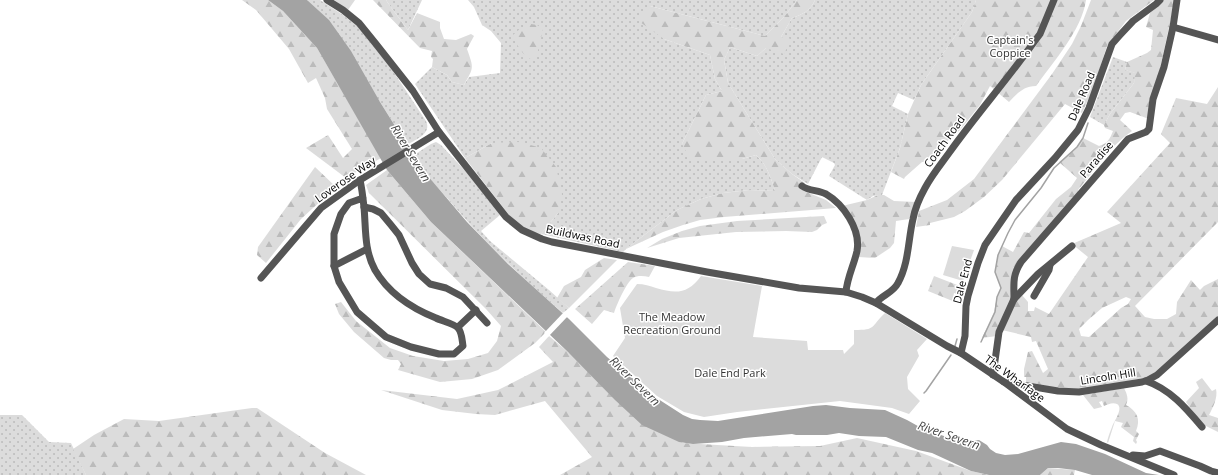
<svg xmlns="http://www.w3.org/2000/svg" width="1218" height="475" viewBox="0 0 1218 475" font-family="'Open Sans',sans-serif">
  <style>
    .grass { fill: url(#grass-dots) }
    .forest { fill: url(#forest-firs); fill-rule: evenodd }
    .park { fill: #dcdcdc }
    .water { fill: #a3a3a3 }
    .pier { fill: #fff }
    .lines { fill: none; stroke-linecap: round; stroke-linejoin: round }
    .stream { stroke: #a3a3a3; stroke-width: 1.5 }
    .minor { stroke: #555; stroke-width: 7 }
    .labels { text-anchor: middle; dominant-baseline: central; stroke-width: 3; stroke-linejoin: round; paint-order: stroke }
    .park-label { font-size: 11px; fill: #333; stroke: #fff }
    .street-label { font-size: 11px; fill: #000; stroke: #fff }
    .water-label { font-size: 12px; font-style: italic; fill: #444; stroke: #fff }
  </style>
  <defs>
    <pattern id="grass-dots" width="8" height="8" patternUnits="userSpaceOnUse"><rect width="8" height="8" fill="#dcdcdc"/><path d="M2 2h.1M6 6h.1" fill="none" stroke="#bbb" stroke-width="1.8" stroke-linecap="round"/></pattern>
    <pattern id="forest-firs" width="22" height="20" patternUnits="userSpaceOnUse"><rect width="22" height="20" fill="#dcdcdc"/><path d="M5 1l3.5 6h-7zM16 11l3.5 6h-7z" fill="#bbb"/></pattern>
  </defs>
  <rect width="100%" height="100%" fill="#fff"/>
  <g class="grass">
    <path d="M307 0H320L343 15 357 26 389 65 426 121C432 134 416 139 407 145L380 102Z"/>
    <polygon points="386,0 422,0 408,30 390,6"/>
    <path d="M468 0H797L784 17 765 36 650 6 664 39 710 55 715 79 722 91 706 95 682 144 742 159 756 155C767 165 771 178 775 191L749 190 723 193 701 199 677 210 626 249 623 252 541 234 558 213 492 143 465 158 415 84 432 67 447 75 452 82 464 85 469 77 500 73 501 43 491 31 482 25 474 7Z"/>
    <path d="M815 0H976L972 12 921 85 914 100 898 93 892 106 908 114 900 148 882 195 873 196 867 200 829 176 835 165 834 163 822 157 808 184 792 174 775 159 728 83 724 60 730 47 757 56 766 48 781 37 792 18C802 15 811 10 815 0Z"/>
    <polygon points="1113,57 1127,62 1125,70 1136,73 1134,83 1110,114 1104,125 1090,117"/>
    <path d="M436 142 441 145 470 176 500 215 481 231 490 241 549 290 569 308 563 313C522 278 483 241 448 199 435 185 423 171 414 155L431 144Z"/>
    <polygon points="0,415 22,415 49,442 71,443 86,475 0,475"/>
  </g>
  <g class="forest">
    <polygon points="242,0 268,0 283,11 317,48 381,158 346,178 306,148 328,135 343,158 352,149 327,109 325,98 316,78 308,83 289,49 256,10"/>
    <polygon points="334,0 355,0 348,10"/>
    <path d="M373 0H386L390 6 408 30 417 13 440 22V28L444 39 456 40 471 34 474 36 467 49C474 69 474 67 464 85L452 82 447 75 432 67 433 59 431 57 432 51 420 48Z"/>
    <path d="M797 0H815C811 10 802 15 792 18L781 37 791 39 784 54 766 48 757 56 730 47 724 60 728 83 775 159 792 174 805 183 802 186 804 191 826 200 836 208 724 217 700 220 683 225 663 232 626 249 677 210 701 199 723 193 749 190 775 191C771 178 767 165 756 155L742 159 695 161 688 155 682 144 706 95 722 91 715 79 710 55 664 39 640 22 641 12 650 6 765 36 784 17Z"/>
    <path d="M976 0H1086C1082 30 1053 62 1036 86 1023 86 1017 94 1009 102L990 86 980 105 960 130 924 162H922L905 177 904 179 891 172 900 148 908 114 921 85 972 12Z"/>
    <polygon points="1091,0 1154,0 1126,21 1107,46 1093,89 1082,113 1065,104 1002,180 984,197 965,211 954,217 930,223 930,225 916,227 919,211 947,200 974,179 1052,74 1072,44 1081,26"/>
    <path d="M1164 0H1175L1149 119 1130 112 1125 113 1120 120 1132 131C1110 146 1095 170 1078 190L1079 193 1025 254 1011 298 997 336 982 338 994 312 997 297 1001 288 995 272 998 255 1002 246 1013 252 1024 232 1029 233 1056 199 1071 187 1077 178 1059 162 1077 147 1083 138 1099 146C1107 144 1110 139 1113 131L1105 128 1104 125 1110 114 1134 83 1135 73 1125 70 1127 62 1147 53 1151 50 1153 30 1146 27 1150 13Z"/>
    <path d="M531 24 537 25 543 29 537 55 533 60C523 57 516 44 513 35L521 28Z"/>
    <path d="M1218 87V222L1135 306 1145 317 1154 319H1167L1176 314 1177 302 1191 280 1200 290 1204 286 1218 279V316L1162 367 1149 377 1075 391 1026 384V377H1024V369L1028 352 1032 351 1043 373 1048 369 1036 341 1032 342 1031 337 1002 330 1016 301 1022 295 1028 302V311H1034L1035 307 1049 314 1088 257 1072 244 1121 223 1107 212 1170 143 1161 134 1176 98 1207 104ZM1126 297 1131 299 1128 304 1121 308 1089 337 1081 336 1079 329 1088 320 1102 308Z"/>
    <polygon points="520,142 541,148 556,167 562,194 558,213 541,234 534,233 526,229 513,220 465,158 492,143"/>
    <polygon points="315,167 336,187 301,219 266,263 257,255 258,247"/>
    <polygon points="387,170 431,222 546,332 535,343 498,370 472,379 440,382 398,370 401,364 398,360 391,360 384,358 354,332 339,314 335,304 341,302 356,321 390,348 413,356 444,361 468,359 488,353 497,341 501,326 486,309 369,193 366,185"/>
    <polygon points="878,195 884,195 894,201 916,202 909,219 896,221 894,243 890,248 875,258 858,257 859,247 842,206 867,200"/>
    <polygon points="824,216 827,223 822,225 817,230 812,232 786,231 736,232 679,238 647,248 662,239 682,231 700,226 737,221"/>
    <polygon points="604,258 617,260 569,308 557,298 564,286 581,277 585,270"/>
    <path d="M628 262 655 266 649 277C644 276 638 275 633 278 626 283 617 304 614 313L604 310 592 324 575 309Z"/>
    <polygon points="934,276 965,288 963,296 954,293 953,298 956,299 955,302 928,291"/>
    <polygon points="549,336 568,352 683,443 752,447 820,446 857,438 916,451 971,471 989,475 560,475 592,457 545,401 495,415 476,414 442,410 381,390 457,399 498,390 553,362 539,347"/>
    <path d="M1202 378 1212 391 1216 389C1218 398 1213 407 1209 415L1218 418V432L1206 426H1203L1186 402 1199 388 1196 382Z"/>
    <path d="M1124 388C1127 394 1129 399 1126 405 1137 411 1141 419 1136 431L1139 434 1136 440 1137 442 1136 444 1133 441 1134 437 1121 427 1123 423 1115 421 1108 443 1107 442C1108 437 1110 432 1112 427 1114 421 1124 408 1117 404 1113 402 1108 404 1104 406L1102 401 1099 402 1102 407 1094 409 1083 395Z"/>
    <polygon points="252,408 257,408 325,453 366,475 86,475 73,449 94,435 124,419 159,421"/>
    <polygon points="1048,468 1075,470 1074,475 1040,475"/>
  </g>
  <g class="park">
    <polygon points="952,246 974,250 963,281 943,275"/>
    <path d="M701 276 762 286 753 337 807 341 808 350H843L844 354 854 344V330C877 330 870 327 885 313L927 339 917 350 919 356 907 377 908 389 920 401 909 414 892 408 840 401 737 412 704 417 684 412 657 396 613 356 625 338 620 308 637 284C644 284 650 286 656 288 676 294 688 294 701 276Z"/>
  </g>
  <polygon class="water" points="268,0 307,0 329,20 351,51 380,102 422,169 467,222 508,264 569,319 607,357 655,397 683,415 692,419 700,420 718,421 813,406 826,405 850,408 885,410 907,420 925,430 963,442 979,440 987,445 990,449 996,453 1005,455 1018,454 1061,442 1076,444 1105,454 1146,473 1159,475 1092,475 1075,470 1058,468 1048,468 1040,475 989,475 971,471 932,453 918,450 886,437 859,436 839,433 827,435 796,435 792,434 744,438 722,442 693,444 679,442 642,425 615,400 568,352 431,222 387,170 317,48 283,11"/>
  <polygon class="pier" points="564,312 568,316 548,337 544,333"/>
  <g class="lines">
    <g class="stream">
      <polyline points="981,342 995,312 997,297 1001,288 995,272 998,255 1008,233 1015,220 1041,188 1054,168 1077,147 1083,138 1088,123"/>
      <polyline points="955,346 957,339"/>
      <polyline points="924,393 926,391 951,355"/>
    </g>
    <g class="minor">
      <polyline points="327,0 343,10 359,23 376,44 413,91 439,132 506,217 522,230 542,239 552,242 707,272 799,288 846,292 862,297 876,303 947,346 961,353 1004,382 1067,429 1101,445 1174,475"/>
      <polyline points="1173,27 1218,40"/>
      <path d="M360 180C362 189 363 198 364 207 366 229 364 250 375 270 389 294 411 308 436 318 442 321 455 324 458 328 462 332 462 340 463 346L454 354H439L411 347 386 337 357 312 339 282 334 266V234L341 214 349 203 363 198"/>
      <path d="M802 186C809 191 818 190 826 194 843 204 861 229 857 251 854 265 847 278 846 292"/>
      <polyline points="364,207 373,209 381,213 391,225 399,235 412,263 419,274 430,284 446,288 463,297 487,323"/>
      <polyline points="334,266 367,249"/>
      <polyline points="261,278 321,208 360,180 439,132"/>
      <polyline points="1034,296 1049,270 1050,265"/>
      <path d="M1014 299C1014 284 1012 276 1021 262L1128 139 1146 132 1149 129 1153 99 1164 67 1173 27 1177 0"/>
      <path d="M876 303C882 295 893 293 898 283 909 263 908 240 913 219 915 208 920 197 925 188 932 175 941 164 949 153 976 115 1007 80 1034 42L1040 34 1054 0"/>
      <polyline points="458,327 476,310"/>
      <polyline points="961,353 965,336 966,306 968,296 978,263 985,245 1016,200 1055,158 1078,130 1089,108 1112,44 1120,35 1133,21 1156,4 1160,0"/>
      <polyline points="993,375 999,332 1014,299 1038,274 1072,246"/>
      <path d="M1146 381C1170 389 1186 408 1202 427"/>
      <polyline points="1004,382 1058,391 1079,392 1142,382 1148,380 1157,375 1218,320"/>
      <polyline points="1133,455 1145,456 1160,451 1200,466 1211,471 1218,473"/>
    </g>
  </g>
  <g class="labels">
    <g class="park-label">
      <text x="1010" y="39">Captain's<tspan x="1010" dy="13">Coppice</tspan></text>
      <text x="672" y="316">The Meadow<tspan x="672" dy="13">Recreation Ground</tspan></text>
      <text x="730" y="372">Dale End Park</text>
    </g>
    <g class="street-label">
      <text transform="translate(1081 96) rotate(-67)">Dale Road</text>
      <text transform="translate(944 141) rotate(-54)">Coach Road</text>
      <text transform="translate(1096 159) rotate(-49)">Paradise</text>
      <text transform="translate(345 179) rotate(-35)">Loverose Way</text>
      <text transform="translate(583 236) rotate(12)">Buildwas Road</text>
      <text transform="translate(962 281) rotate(-75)">Dale End</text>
      <text transform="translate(1108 376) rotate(-9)">Lincoln Hill</text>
      <text transform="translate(1015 378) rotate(36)">The Wharfage</text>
    </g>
    <g class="water-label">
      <text transform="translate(411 153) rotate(59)">River Severn</text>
      <text transform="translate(635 381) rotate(44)">River Severn</text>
      <text transform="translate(949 435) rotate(19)">River Severn</text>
    </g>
  </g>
</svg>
